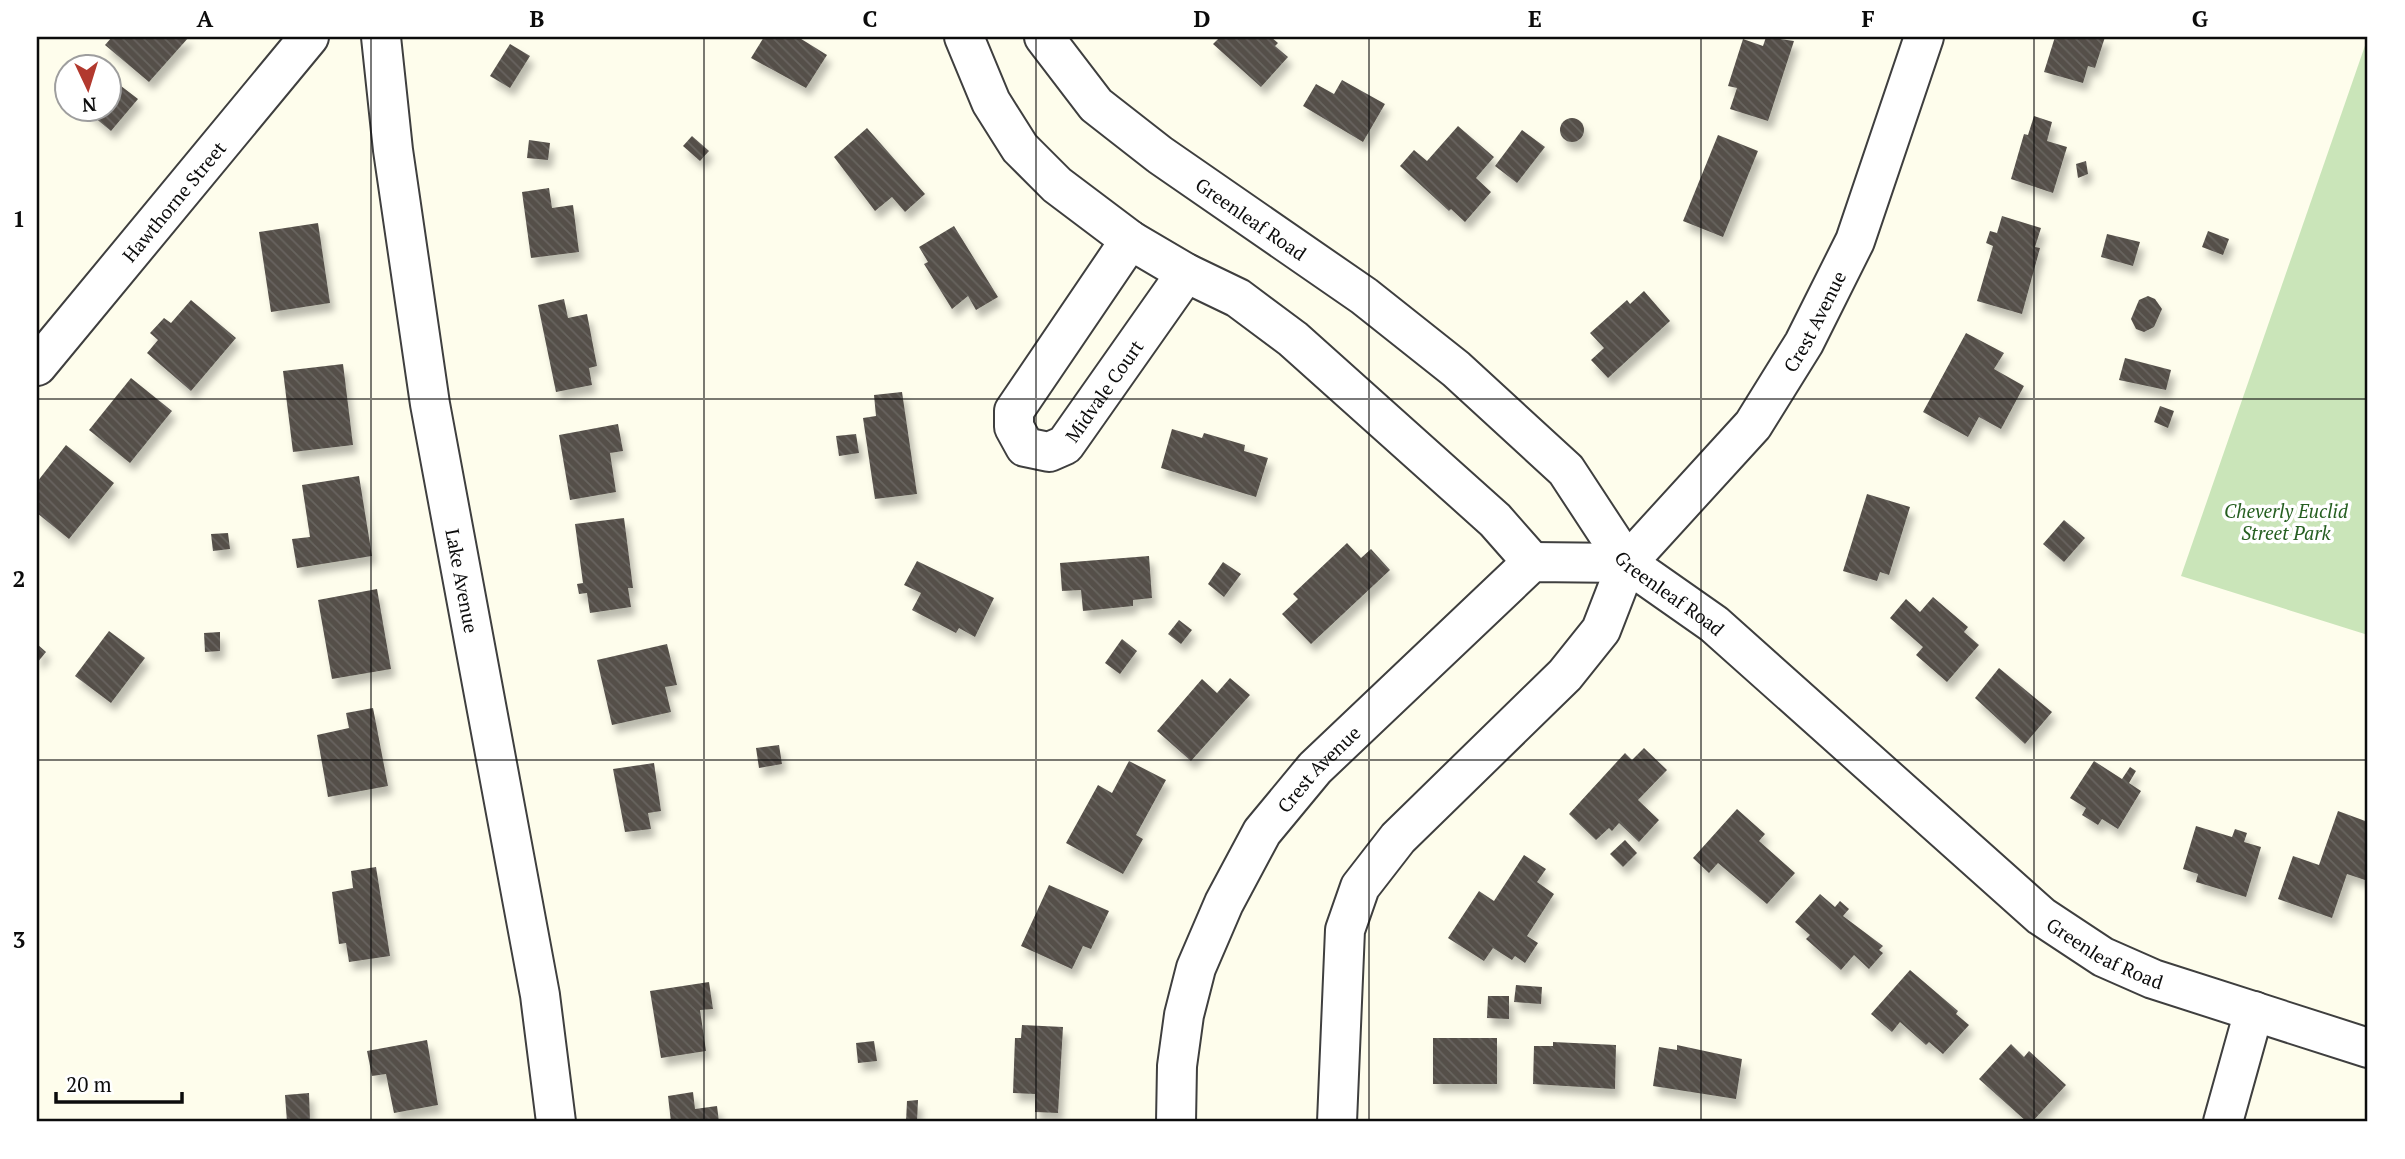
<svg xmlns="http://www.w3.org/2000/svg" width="2405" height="1159" viewBox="0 0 2405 1159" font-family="'PT Serif',serif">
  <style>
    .green { fill: #cae5b9 }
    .building { fill: url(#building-back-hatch); filter: url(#shadow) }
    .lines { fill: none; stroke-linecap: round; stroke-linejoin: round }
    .street-casing { stroke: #3f3f3f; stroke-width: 42 }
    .street { stroke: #fff; stroke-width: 38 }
    .grid { fill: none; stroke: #0c0c0c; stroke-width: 2; stroke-opacity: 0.55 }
    .labels { text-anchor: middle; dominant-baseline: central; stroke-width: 7; stroke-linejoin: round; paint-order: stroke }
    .street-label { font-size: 19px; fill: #0c0c0c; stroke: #fff }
    .park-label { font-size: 19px; font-style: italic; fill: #265f21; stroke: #fff }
    .neatline { fill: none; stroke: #0c0c0c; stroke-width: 2.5 }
    .grid-label { font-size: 23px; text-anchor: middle; font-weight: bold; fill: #0c0c0c }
  </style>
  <defs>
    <pattern id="building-back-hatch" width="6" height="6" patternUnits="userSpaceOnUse" patternTransform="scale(1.75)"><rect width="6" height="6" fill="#544f49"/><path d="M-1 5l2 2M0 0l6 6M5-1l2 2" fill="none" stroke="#68645f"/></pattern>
    <filter id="shadow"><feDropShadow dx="4.5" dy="8" stdDeviation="3.5" flood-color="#0004"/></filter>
  </defs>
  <rect width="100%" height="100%" fill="#fefdec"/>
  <polygon class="green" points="2368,37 2368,635 2181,576"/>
  <g class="building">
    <polygon points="112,37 189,37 149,82 105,45"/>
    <polygon points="764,37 798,37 827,55 806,88 751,58"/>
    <polygon points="1220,37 1271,37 1278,43 1275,46 1288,57 1261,87 1213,44"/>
    <polygon points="1766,37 1794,41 1768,121 1730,109 1737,88 1728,86 1743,39 1763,46"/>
    <polygon points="2055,37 2105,37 2095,68 2088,66 2083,83 2044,72"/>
    <polygon points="510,44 530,56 510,88 490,76"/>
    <polygon points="108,76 138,99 111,131 83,108 108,108"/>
    <polygon points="1342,80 1385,104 1363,142 1303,106 1316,84 1334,94"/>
    <polygon points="2034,116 2052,122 2047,141 2067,147 2053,193 2011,179 2024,134 2028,135"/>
    <circle cx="1572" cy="130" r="12"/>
    <polygon points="1458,126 1494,157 1476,178 1491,192 1465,222 1451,209 1449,211 1400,166 1414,150 1427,161"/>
    <polygon points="867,128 925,194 905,212 892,197 875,211 834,157"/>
    <polygon points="1522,130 1545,147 1517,183 1495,166"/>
    <polygon points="1718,135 1758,151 1723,237 1683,221"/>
    <polygon points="692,136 709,151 700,161 683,146"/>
    <polygon points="529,140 550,143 548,160 527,158"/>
    <polygon points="2086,161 2088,174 2078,178 2076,164"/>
    <polygon points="549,188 552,208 573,205 579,252 531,258 522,192"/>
    <polygon points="2002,216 2041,228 2035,247 2040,248 2022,314 1977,301 1993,246 1986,243 1990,231 1997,233"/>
    <polygon points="318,223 330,303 271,312 259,232"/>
    <polygon points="954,226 998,297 976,310 968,296 952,309 924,264 928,262 919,247"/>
    <polygon points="2208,231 2229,239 2223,255 2202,247"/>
    <polygon points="2107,234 2140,242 2133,266 2101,257"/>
    <polygon points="1644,291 1670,321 1608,378 1591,360 1604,348 1590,333 1627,300 1630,304"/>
    <polygon points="2148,296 2155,299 2162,309 2154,327 2144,332 2136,329 2131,319 2139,300"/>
    <polygon points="564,299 568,318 587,314 597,366 589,368 592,385 556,392 538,305"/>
    <polygon points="191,300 236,338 191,391 147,353 158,340 150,333 164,318 171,323"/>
    <polygon points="1966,333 2004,353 1994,369 2024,386 2001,429 1979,417 1968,437 1923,412"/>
    <polygon points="2125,358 2171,370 2166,390 2119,380"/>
    <polygon points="343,364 353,445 293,452 283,371"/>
    <polygon points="131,378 172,411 130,463 89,430"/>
    <polygon points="902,392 917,494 875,499 863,418 876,416 874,395"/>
    <polygon points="2160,406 2174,411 2168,428 2154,422"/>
    <polygon points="618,424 623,451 610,453 616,492 570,500 559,435"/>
    <polygon points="1172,429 1202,438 1204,433 1245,445 1244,451 1268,458 1256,497 1161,468"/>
    <polygon points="856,434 859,453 839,456 836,436"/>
    <polygon points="66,445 114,483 69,539 37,513 37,482"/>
    <polygon points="359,476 372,556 297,568 292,539 310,537 302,485"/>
    <polygon points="1867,494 1910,507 1889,575 1880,572 1877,581 1843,571"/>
    <polygon points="624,518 633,588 628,588 631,607 590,613 587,593 579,594 577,584 583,583 575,524"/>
    <polygon points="2064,520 2085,538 2064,562 2043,544"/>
    <polygon points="228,533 230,549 213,551 211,534"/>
    <polygon points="1347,543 1361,558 1371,549 1390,570 1311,644 1282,614 1298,599 1293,594"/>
    <polygon points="1149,556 1152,598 1133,600 1133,606 1083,611 1081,590 1062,591 1060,563"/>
    <polygon points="917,561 994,598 975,637 959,628 956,633 912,610 921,593 904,585"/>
    <polygon points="1223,562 1241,574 1224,597 1208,584"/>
    <polygon points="377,589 391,669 332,679 318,600"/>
    <polygon points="1933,597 1968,627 1964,632 1979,645 1947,682 1916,655 1923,647 1890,618 1906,599 1920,612"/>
    <polygon points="1179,620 1192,630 1181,644 1168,634"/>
    <polygon points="109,631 145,658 111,703 75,676"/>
    <polygon points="220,632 220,651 205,652 204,633"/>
    <polygon points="1122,639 1137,651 1120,674 1105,663"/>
    <polygon points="37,644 46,652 37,663"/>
    <polygon points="667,644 677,685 665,687 671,712 612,725 597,660"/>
    <polygon points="1999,668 2052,712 2025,744 1975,698"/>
    <polygon points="1230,678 1250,695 1191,761 1157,731 1202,679 1217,693"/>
    <polygon points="373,708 388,786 328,797 317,735 349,728 346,713"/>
    <polygon points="779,745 782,764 759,768 756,748"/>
    <polygon points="1644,748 1667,770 1638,800 1659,820 1639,842 1619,823 1612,831 1609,828 1596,840 1569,814 1625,753 1632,760"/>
    <polygon points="1129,761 1166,780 1136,835 1143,839 1123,874 1066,843 1098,785 1112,793"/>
    <polygon points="2094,761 2122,779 2130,767 2136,771 2129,783 2141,791 2118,829 2102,819 2098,825 2082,815 2086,808 2070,798"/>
    <polygon points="654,763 661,811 648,813 651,829 625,832 613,769"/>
    <polygon points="1737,809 1765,834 1759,841 1795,873 1767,904 1718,863 1709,873 1693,858"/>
    <polygon points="2338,811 2368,822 2368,881 2347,874 2332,918 2278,899 2293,856 2319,865"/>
    <polygon points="2196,826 2232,837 2235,829 2247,833 2244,842 2261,847 2246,897 2196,882 2198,874 2183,869"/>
    <polygon points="1625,840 1637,853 1623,867 1610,854"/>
    <polygon points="1524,855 1546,869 1537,882 1554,894 1527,936 1538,943 1525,963 1515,956 1512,960 1493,948 1484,961 1448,938 1479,891 1494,901"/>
    <polygon points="376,867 390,956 349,962 346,943 339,944 332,892 353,888 351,871"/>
    <polygon points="1049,885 1109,911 1091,949 1083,946 1072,969 1021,946"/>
    <polygon points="1820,894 1835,907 1840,901 1849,909 1843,916 1883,946 1879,950 1883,953 1869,969 1854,955 1841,970 1806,939 1810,935 1795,922"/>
    <polygon points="1910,970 1958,1011 1956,1014 1969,1025 1943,1054 1929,1042 1926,1045 1900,1022 1892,1032 1871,1014"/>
    <polygon points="709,982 713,1009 700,1010 706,1051 661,1058 650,991"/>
    <polygon points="1516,985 1542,987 1541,1004 1514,1002"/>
    <polygon points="1488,996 1509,996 1509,1019 1487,1018"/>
    <polygon points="1022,1025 1063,1027 1058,1113 1035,1112 1035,1094 1013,1093 1015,1038 1021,1038"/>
    <rect x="1433" y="1038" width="64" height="46"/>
    <polygon points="427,1040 438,1105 394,1113 386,1074 372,1076 367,1051"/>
    <polygon points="874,1041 877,1061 858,1063 856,1043"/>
    <polygon points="1553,1042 1616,1045 1615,1089 1533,1084 1534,1046 1553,1046"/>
    <polygon points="2011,1044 2024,1057 2029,1051 2066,1085 2032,1122 2027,1122 1979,1079"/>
    <polygon points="1677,1045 1742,1059 1736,1099 1653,1086 1659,1047 1677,1050"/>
    <polygon points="693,1092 695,1109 717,1106 719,1122 671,1122 668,1096"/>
    <polygon points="309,1093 310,1122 287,1122 285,1095"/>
    <polygon points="918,1100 917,1122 906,1122 907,1101"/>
  </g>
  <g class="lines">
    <defs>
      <g id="street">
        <path id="s1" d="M381 37 393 150 430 404 540 995 556 1122"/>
        <polyline points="964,37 991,102 1020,148 1057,185 1130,240 1186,273 1238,298 1293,339 1495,520 1532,562"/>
        <path id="s2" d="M1044 37 1096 105 1160 155 1364 296 1456 369 1566 470 1627 563 1714 624 2041 916 2103 957 2153 979 2368 1048"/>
        <path id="s3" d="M1130 240 1014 411V427L1025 447 1049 452 1065 445 1186 273"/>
        <path id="s4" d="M37 366 309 37"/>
        <path id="s5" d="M1176 1122 1177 1066 1184 1015 1196 968 1224 903 1262 832 1315 768 1532 562 1627 563"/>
        <path id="s6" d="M1337 1122 1345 930 1360 887 1398 838 1565 675 1601 630 1627 563 1753 425 1804 343 1855 241 1924 37"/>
        <polyline points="2223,1122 2254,1011"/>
      </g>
    </defs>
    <use href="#street" class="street-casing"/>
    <use href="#street" class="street"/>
  </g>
  <path class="grid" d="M371 37V1122M704 37V1122M1036 37V1122M1369 37V1122M1701 37V1122M2034 37V1122M37 399H2368M37 760H2368"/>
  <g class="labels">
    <g class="street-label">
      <text stroke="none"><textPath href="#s4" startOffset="214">Hawthorne Street</textPath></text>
      <text stroke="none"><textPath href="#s2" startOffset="278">Greenleaf Road</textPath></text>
      <text stroke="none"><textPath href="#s6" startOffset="970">Crest Avenue</textPath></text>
      <text stroke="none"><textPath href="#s3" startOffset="354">Midvale Court</textPath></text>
      <text stroke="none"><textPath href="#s1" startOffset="550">Lake Avenue</textPath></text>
      <text stroke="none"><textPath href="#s2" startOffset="845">Greenleaf Road</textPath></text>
      <text stroke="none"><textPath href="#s5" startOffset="392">Crest Avenue</textPath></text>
      <text stroke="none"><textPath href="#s2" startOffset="1412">Greenleaf Road</textPath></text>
    </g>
    <g class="park-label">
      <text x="2286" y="510">Cheverly Euclid<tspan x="2286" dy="22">Street Park</tspan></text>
    </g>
  </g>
  <rect width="2405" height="1159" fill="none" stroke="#ffffff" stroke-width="77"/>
  <g transform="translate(88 88) rotate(176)"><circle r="33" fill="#ffffff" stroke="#9e9e9e" stroke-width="2"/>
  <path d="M0-5L12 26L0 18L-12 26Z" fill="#b2392e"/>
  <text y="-10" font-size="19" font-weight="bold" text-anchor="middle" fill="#0c0c0c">N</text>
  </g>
  <path d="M56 1092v10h126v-10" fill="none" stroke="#0c0c0c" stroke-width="3.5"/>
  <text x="66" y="1092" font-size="21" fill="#0c0c0c" stroke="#ffffff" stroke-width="5" paint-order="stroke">20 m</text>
  <rect x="38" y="38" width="2328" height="1082" class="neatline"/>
  <g class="grid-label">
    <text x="205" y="27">A</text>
    <text x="537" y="27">B</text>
    <text x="870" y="27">C</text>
    <text x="1202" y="27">D</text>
    <text x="1535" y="27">E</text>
    <text x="1868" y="27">F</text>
    <text x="2200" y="27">G</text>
    <text x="19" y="227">1</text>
    <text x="19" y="587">2</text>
    <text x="19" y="948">3</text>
  </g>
</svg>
